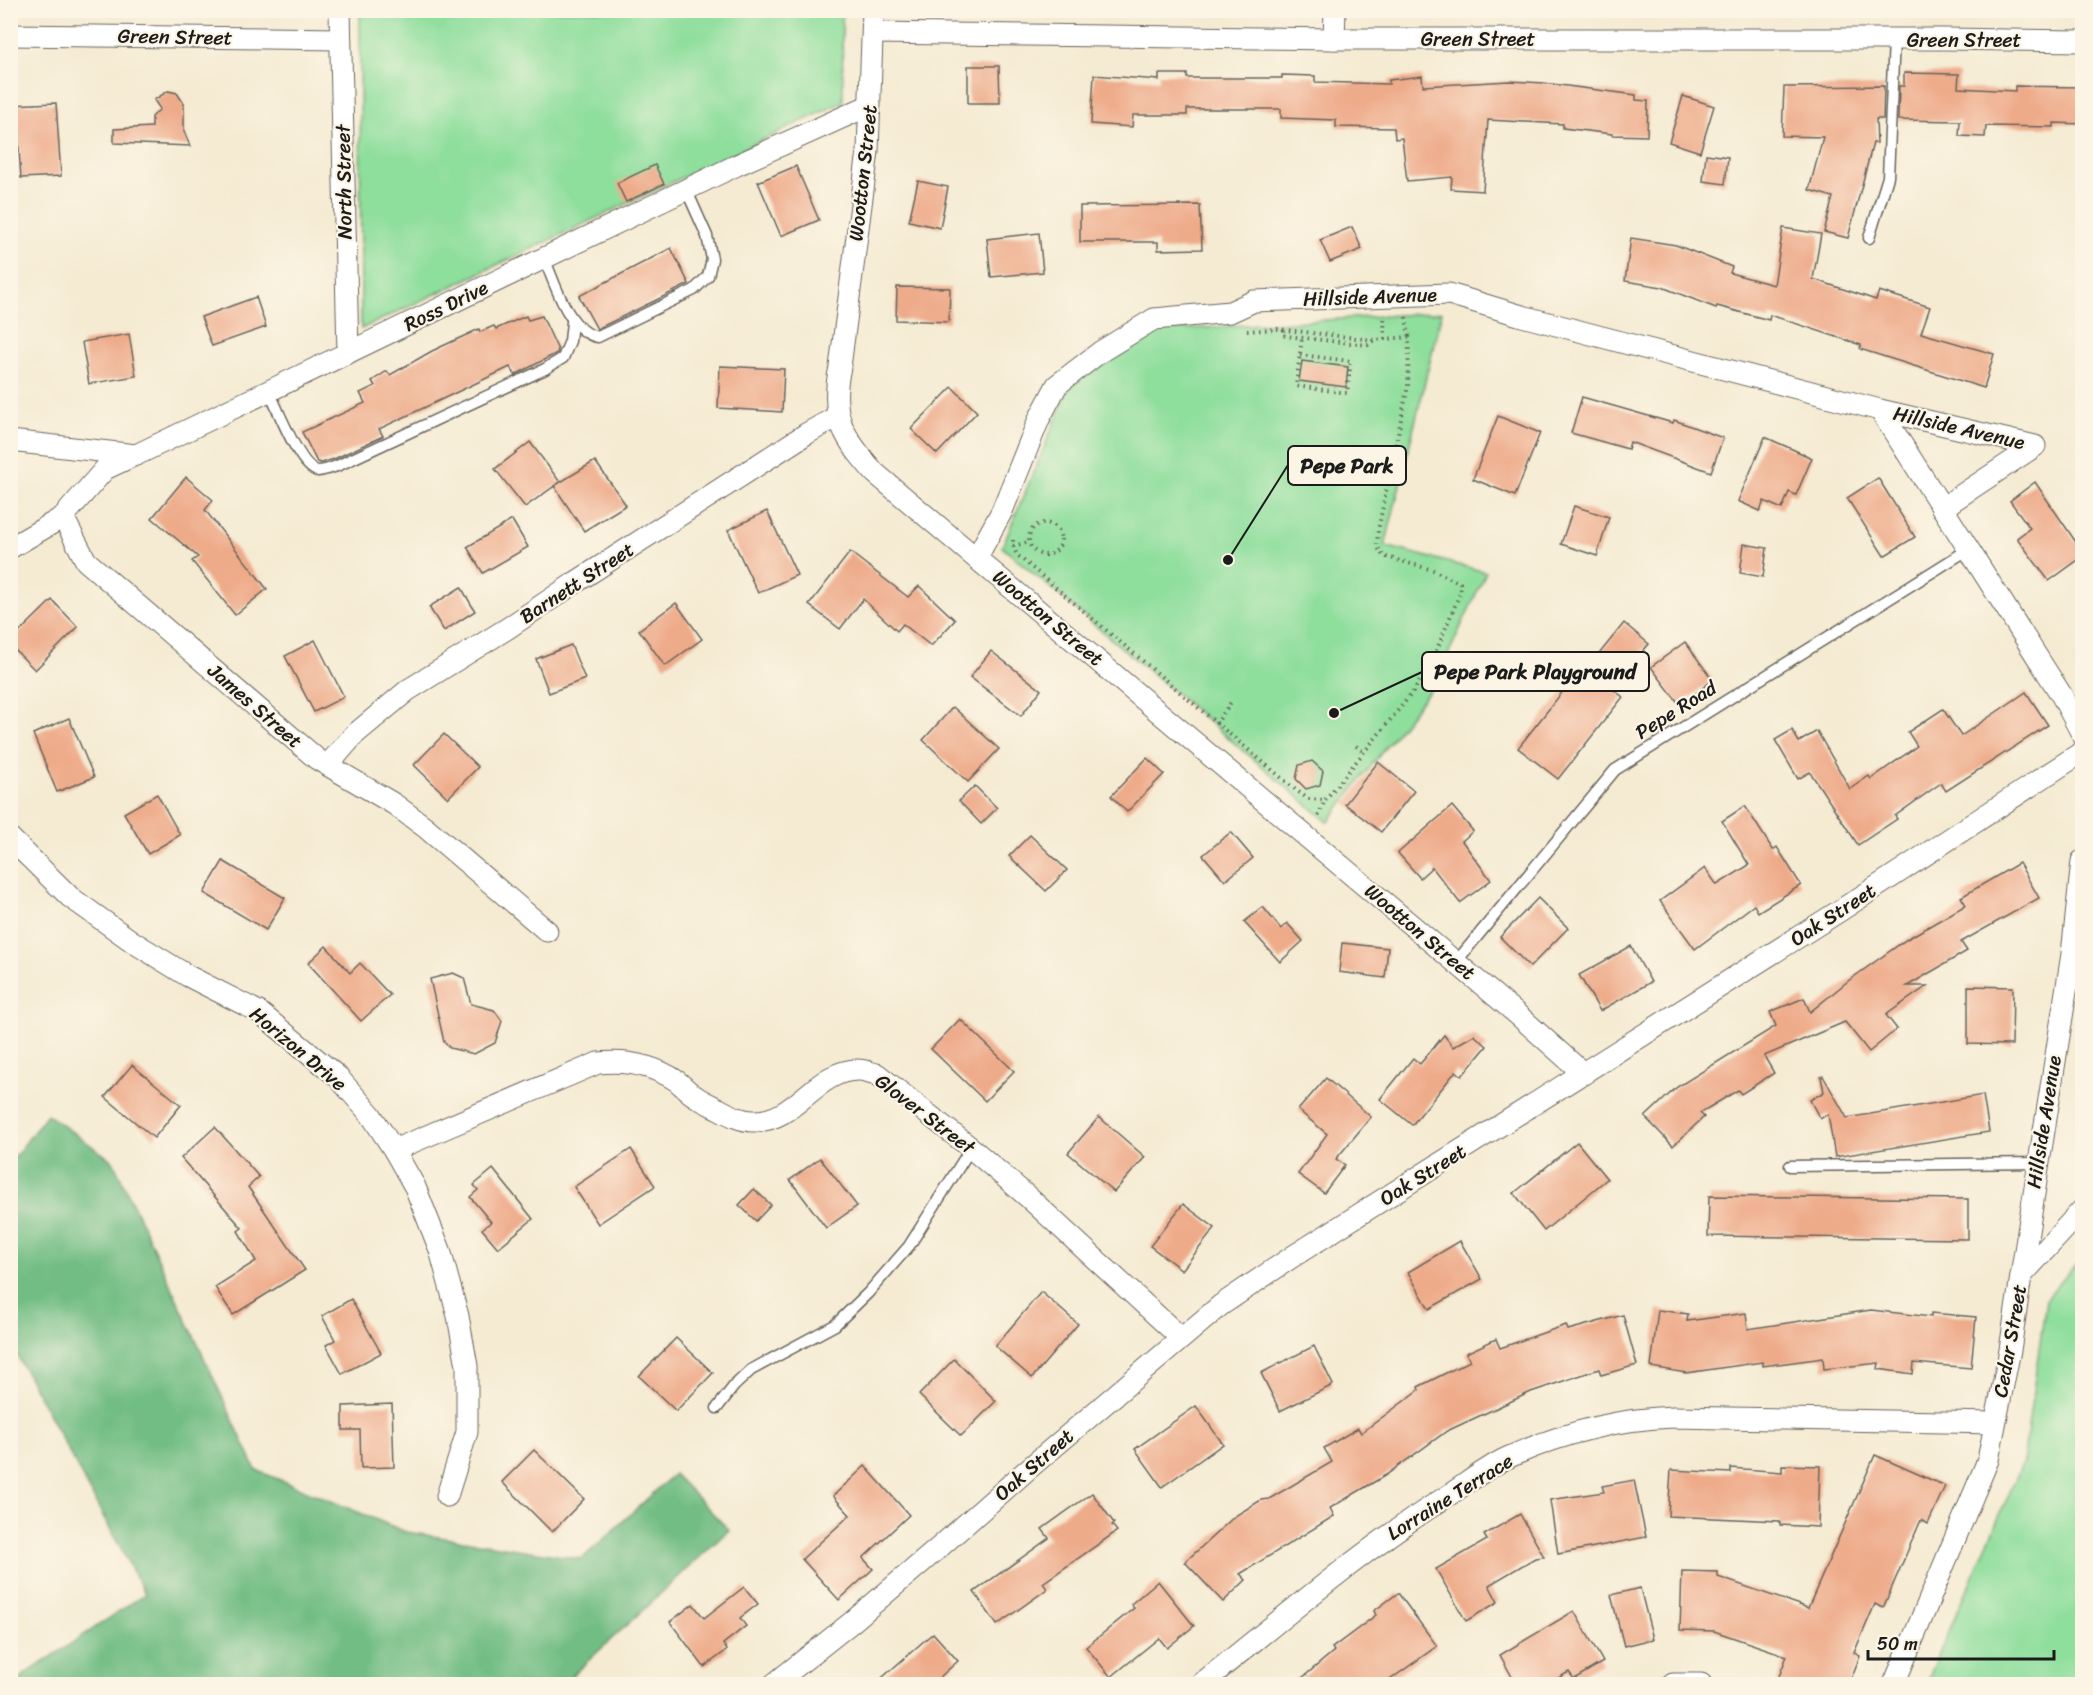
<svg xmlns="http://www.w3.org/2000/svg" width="2093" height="1695" viewBox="0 0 2093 1695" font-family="Sriracha,sans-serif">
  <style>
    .green { fill: #8ede9c; stroke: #557d5c; stroke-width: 1.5 }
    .forest { fill: #72bd84; stroke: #476c50; stroke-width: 1.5 }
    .building { fill: #eeab8a }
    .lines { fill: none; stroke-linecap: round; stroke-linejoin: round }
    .lane-casing { stroke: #68645c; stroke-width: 13 }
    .street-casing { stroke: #68645c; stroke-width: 23 }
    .path { stroke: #68645c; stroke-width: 4; stroke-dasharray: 1.5 4.5; stroke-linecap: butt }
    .lane { stroke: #fff; stroke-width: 10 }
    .street { stroke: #fff; stroke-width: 21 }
    .labels { text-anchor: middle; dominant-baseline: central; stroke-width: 4.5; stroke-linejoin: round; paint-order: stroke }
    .street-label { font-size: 20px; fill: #1c1c1c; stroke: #fcf5e5 }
    .leader { fill: none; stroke: #1c1c1c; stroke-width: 2 }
    .callout-dot { fill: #1c1c1c; stroke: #fcf5e5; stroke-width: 2 }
    .callout { fill: #fcf5e5; stroke: #1c1c1c; stroke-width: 2 }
    .callout-label { font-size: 21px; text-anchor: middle; font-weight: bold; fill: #1c1c1c }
  </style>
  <rect width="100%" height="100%" fill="#fcf5e5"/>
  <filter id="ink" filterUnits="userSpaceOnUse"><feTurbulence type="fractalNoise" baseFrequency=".0167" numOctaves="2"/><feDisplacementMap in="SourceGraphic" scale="12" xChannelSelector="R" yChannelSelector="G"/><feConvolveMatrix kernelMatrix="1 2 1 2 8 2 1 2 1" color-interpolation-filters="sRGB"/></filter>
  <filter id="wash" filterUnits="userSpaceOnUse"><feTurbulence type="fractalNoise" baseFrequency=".008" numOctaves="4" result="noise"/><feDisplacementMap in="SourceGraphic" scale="24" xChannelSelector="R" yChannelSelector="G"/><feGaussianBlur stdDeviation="1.35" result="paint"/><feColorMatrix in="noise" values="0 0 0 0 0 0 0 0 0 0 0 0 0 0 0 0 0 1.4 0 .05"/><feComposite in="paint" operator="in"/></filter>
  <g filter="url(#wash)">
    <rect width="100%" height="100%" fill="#f5ebd3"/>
    <g class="green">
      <polygon points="360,11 842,11 843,102 361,329"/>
      <polygon points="1442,312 1385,546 1486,572 1435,683 1328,822 1002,547 1070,386 1158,331"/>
      <polygon points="2082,1256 2082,1684 1926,1684 2023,1462 2046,1300"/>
    </g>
    <polygon class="forest" points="47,1114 113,1161 256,1470 406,1532 582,1559 674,1474 729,1530 563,1684 11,1684 145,1594 13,1348 10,1311 11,1162"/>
    <g id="blocks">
      <g class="building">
        <polygon points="968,66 999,66 1000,103 968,103"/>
        <polygon points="1904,73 1959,74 1958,88 2015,91 2015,86 2082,87 2082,124 2054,123 2054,127 1986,126 1985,137 1959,136 1960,121 1898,120 1899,86 1904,86"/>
        <polygon points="1159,74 1187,74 1187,78 1282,78 1282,75 1315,76 1315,82 1389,84 1389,80 1422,76 1423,86 1509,81 1544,83 1636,95 1636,100 1648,101 1647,136 1612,135 1612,134 1563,128 1563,124 1488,120 1483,191 1451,189 1452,177 1407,181 1402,138 1395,139 1394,128 1336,127 1336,120 1281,118 1281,109 1187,109 1187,115 1133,115 1132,127 1091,124 1094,75 1159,80"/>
        <polygon points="1884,86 1883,119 1876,119 1877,143 1873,143 1848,238 1824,232 1833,197 1809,190 1823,137 1782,136 1784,87"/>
        <polygon points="168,91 177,93 184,104 184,131 190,146 114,143 114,129 152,127 152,117 160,109 154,100"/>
        <polygon points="1683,96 1714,106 1700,152 1669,142"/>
        <polygon points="56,103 61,176 21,178 18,136 10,136 10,105"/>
        <polygon points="1706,154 1728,157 1725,184 1703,181"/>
        <polygon points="655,165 664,184 626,202 617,183"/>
        <polygon points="796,166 819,220 781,236 758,182"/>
        <polygon points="918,181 948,187 940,228 909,221"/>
        <polygon points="1200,205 1202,249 1158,250 1158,242 1080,242 1080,206"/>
        <polygon points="1352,227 1362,249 1330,262 1320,240"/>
        <polygon points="1783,228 1821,234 1813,279 1876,300 1879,291 1930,307 1921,333 1994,354 1984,388 1860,349 1861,345 1770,315 1769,320 1717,306 1716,308 1662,287 1625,281 1631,238 1676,245 1732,267 1730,273 1774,285"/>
        <polygon points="1039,233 1043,272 991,277 987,239"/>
        <polygon points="671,248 689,284 597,329 579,296"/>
        <polygon points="897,287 950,288 949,322 896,320"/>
        <polygon points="256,297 266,327 212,346 201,317"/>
        <polygon points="526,316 528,320 542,316 558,350 557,353 515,375 510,367 379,429 383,436 334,459 321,463 317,462 302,432 365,403 360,393 375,386 372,381 387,371 390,375 432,351 479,329 480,332 494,326 496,329"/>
        <polygon points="129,334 136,376 89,384 82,342"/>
        <polygon points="1302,361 1348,367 1346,387 1299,381"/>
        <polygon points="720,366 784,369 782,412 718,408"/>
        <polygon points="952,387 977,412 937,454 911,429"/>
        <polygon points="1582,397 1673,423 1674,420 1723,438 1711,472 1630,442 1628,449 1571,433"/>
        <polygon points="1498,416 1540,433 1515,496 1473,479"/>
        <polygon points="1765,437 1812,458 1796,495 1789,492 1782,509 1764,501 1760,511 1738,501"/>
        <polygon points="530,442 560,482 525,507 495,469"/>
        <polygon points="595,461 626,505 584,531 554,486"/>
        <polygon points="186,477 213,500 205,510 267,589 235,615 192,561 198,557 152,518"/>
        <polygon points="1878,478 1915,537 1884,556 1847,498"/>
        <polygon points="2035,482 2082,551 2082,557 2049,581 2017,538 2030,528 2010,501"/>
        <polygon points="1574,506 1609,517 1597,556 1561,544"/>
        <polygon points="767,511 797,575 758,593 728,530"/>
        <polygon points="512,520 528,547 483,573 467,547"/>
        <polygon points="1744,544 1767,548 1763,577 1740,573"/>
        <polygon points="850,552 908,597 919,586 955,620 931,646 903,624 897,631 863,599 840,629 809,605"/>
        <polygon points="461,587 475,611 444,631 429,607"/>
        <polygon points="52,600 78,627 35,670 10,645 10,641"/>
        <polygon points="676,603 702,639 665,666 639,630"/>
        <polygon points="1624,623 1649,644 1611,688 1623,697 1558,779 1518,748 1583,666 1587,669"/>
        <polygon points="315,640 344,697 314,712 285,656"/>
        <polygon points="1685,642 1713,680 1680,705 1651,667"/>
        <polygon points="571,645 585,679 549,693 536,659"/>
        <polygon points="991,651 1041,690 1021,716 970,677"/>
        <polygon points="2026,692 2048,725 1946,791 1941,783 1895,816 1897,819 1858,845 1810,772 1798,779 1775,740 1792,730 1799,742 1817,731 1850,789 1869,776 1871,779 1917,746 1908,732 1943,709 1961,736"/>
        <polygon points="953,707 999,749 968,782 923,740"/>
        <polygon points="69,718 94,777 57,792 33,734"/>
        <polygon points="444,734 478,767 448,798 414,765"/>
        <polygon points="1147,758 1164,774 1127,812 1111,796"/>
        <polygon points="1312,761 1323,771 1320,785 1306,789 1296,779 1299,765"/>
        <polygon points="1378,762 1414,791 1381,832 1345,804"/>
        <polygon points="975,786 997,808 981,824 959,801"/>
        <polygon points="157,794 180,835 148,854 124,813"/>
        <polygon points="1452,806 1473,831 1462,841 1491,880 1460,903 1432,867 1420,878 1398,853"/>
        <polygon points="1745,806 1773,850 1777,847 1801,885 1758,912 1754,905 1695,949 1660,901 1705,868 1717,885 1749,865 1722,821"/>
        <polygon points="1231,832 1253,858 1225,881 1203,855"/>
        <polygon points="1030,835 1067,870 1046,891 1009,856"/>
        <polygon points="223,861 285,898 266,930 204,893"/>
        <polygon points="2019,863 2039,898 1961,942 1967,951 1907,986 1927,986 1886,1015 1897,1029 1869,1052 1845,1022 1764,1056 1774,1073 1741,1094 1738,1090 1700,1113 1704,1117 1673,1146 1645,1117 1677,1087 1776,1026 1770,1012 1804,998 1810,1012 1848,981 1907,939 1966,905 1961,897"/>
        <polygon points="1538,898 1568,928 1530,967 1500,937"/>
        <polygon points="1263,907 1281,929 1287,923 1303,941 1280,962 1244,922"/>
        <polygon points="1342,943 1388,948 1385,978 1339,972"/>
        <polygon points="326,946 350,973 360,963 390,995 361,1021 308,963"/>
        <polygon points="1631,946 1651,982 1600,1011 1579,975"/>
        <polygon points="453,973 464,978 471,1004 494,1010 502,1021 495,1043 474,1054 450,1048 444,1042 430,979"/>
        <polygon points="1968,986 2013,987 2012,1045 1968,1044"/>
        <polygon points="960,1019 1014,1071 985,1101 931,1049"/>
        <polygon points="1444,1035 1453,1047 1474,1035 1487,1046 1462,1076 1456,1071 1412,1125 1380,1099 1413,1058 1420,1064"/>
        <polygon points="132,1065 181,1105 154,1138 105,1097"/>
        <polygon points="1823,1076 1847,1118 1983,1095 1989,1132 1835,1157 1828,1114 1820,1119 1810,1100 1824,1092 1821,1077"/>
        <polygon points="1326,1078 1371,1117 1336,1159 1345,1165 1324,1193 1298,1174 1327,1134 1298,1110"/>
        <polygon points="1099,1117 1145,1157 1114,1192 1068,1153"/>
        <polygon points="215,1127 259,1177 248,1187 305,1270 233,1315 215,1287 256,1261 238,1231 242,1228 181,1158"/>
        <polygon points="1577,1142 1607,1179 1544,1231 1514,1193"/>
        <polygon points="631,1149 655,1186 598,1224 574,1187"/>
        <polygon points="820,1158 857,1206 826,1228 790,1180"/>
        <polygon points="493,1169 533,1219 498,1248 482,1229 491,1222 470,1197 478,1190 474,1185"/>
        <polygon points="754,1189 771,1205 756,1221 739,1205"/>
        <polygon points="1709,1196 1968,1199 1968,1239 1708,1236"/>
        <polygon points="1183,1204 1215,1228 1182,1270 1150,1246"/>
        <polygon points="1460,1241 1482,1279 1429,1309 1408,1272"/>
        <polygon points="1041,1292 1078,1324 1032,1378 995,1346"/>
        <polygon points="351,1299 381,1353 342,1374 326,1345 335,1340 322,1316"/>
        <polygon points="1658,1310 1688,1314 1687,1321 1746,1313 1748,1329 1871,1310 1931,1317 1931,1313 1976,1317 1971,1368 1914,1363 1913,1374 1878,1369 1879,1363 1824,1369 1823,1358 1763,1366 1762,1362 1686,1373 1651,1367"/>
        <polygon points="1623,1315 1637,1365 1601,1375 1599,1369 1531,1392 1447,1431 1386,1475 1330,1508 1334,1516 1240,1574 1246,1580 1223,1602 1185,1562 1235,1516 1261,1500 1269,1499 1332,1462 1324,1448 1358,1428 1361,1433 1419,1390 1418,1387 1470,1361 1466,1353 1496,1339 1500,1348 1566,1325 1568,1330"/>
        <polygon points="676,1338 713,1373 676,1411 639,1376"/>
        <polygon points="1314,1346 1333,1385 1280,1411 1261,1373"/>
        <polygon points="954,1359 996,1401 961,1436 919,1395"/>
        <polygon points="392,1404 394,1467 361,1468 360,1430 343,1430 343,1406"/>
        <polygon points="1196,1406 1223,1444 1162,1487 1135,1449"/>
        <polygon points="534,1450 584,1499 552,1532 502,1482"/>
        <polygon points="1875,1455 1945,1486 1928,1524 1921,1520 1883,1608 1875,1604 1854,1653 1860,1656 1849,1684 1776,1684 1787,1656 1714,1631 1680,1630 1682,1571 1718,1572 1718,1577 1808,1608"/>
        <polygon points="1782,1465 1820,1466 1818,1527 1780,1525 1780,1521 1668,1516 1671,1470 1731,1473 1731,1468 1782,1472"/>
        <polygon points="865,1466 909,1515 863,1558 873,1569 839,1600 802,1559 850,1515 833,1496"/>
        <polygon points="1634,1480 1646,1537 1558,1554 1550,1500 1604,1492 1602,1486"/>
        <polygon points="1092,1493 1114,1523 1112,1525 1117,1531 1043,1583 1047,1589 997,1625 974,1592 1049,1538 1042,1529"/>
        <polygon points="1520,1514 1544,1557 1535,1558 1489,1585 1498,1602 1466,1621 1436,1569 1487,1540 1484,1535"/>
        <polygon points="1158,1581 1194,1626 1167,1648 1159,1638 1111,1677 1086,1647 1134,1608 1131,1604"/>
        <polygon points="744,1587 758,1604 740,1618 746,1626 723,1644 727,1650 704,1667 670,1622 693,1604 704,1618"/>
        <polygon points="1640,1588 1653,1639 1624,1646 1611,1595"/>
        <polygon points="1398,1593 1437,1646 1384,1684 1295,1684 1334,1651 1332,1648 1376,1615 1374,1611"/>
        <polygon points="1574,1611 1603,1662 1574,1679 1569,1672 1547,1684 1516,1684 1500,1655"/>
        <polygon points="933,1633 958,1661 932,1684 875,1684"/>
      </g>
    </g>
  </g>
  <g filter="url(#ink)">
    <use href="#blocks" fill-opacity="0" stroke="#68645c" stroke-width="1.5"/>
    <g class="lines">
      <defs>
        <g id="lane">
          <polyline points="1869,238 1888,177 1894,39"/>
          <path d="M544 258C555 283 568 332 598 337L694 290 708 276 712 259 707 236 686 189"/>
          <path d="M269 391C277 407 300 469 318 471 323 471 331 468 337 466L545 369 563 358 570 341 572 322"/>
          <polyline points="1456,962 1615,770 1969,549"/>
          <polyline points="1790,1166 2038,1163"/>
          <polyline points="717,1408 734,1386 751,1370 835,1325 868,1293 909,1246 971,1148"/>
        </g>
        <g id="street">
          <polyline points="340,10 348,353"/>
          <path d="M873 10 868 151 840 367C829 416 844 438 875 473L1518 1015 1584 1074"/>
          <polyline points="873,33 1334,39 1947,39 2082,41"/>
          <polyline points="10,35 340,39"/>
          <polyline points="1334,39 1335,10"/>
          <polyline points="1880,410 2035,446 1942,508"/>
          <polyline points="10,441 136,455 737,165 870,105"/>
          <polyline points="63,517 86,561 317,759 394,804 425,827 547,931"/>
          <polyline points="10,548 63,517 105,469 135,455"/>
          <polyline points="977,557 1002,511 1039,419 1057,385 1100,352 1154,319 1230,312 1254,301 1449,294 1522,316 1880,410 2062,696 2082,734"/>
          <polyline points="328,765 354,735 408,690 508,628 573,584 806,434 838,416"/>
          <polyline points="10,838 70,897 133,942 188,976 259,1012 337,1076 371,1115 394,1150 415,1187 440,1250 458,1316 467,1366 467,1432 447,1496"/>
          <path d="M394 1150 598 1063C627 1060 653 1065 677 1081 683 1086 688 1092 695 1096 702 1101 711 1105 719 1109 730 1115 741 1121 754 1121 796 1122 816 1069 859 1070 865 1070 871 1073 877 1074L971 1148 1028 1197 1181 1338"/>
          <polyline points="2021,1276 2072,954 2082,861"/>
          <polyline points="774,1684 852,1622 942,1545 1027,1470 1221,1305 1292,1257 1841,910 2082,752"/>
          <path d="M1201 1684C1281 1620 1359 1552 1446 1497 1466 1484 1486 1468 1507 1458 1560 1434 1615 1419 1673 1417L1995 1423"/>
          <polyline points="1673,1684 1701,1684"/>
          <polyline points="1894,1684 1988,1460 2010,1350 2021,1276 2082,1210"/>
        </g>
      </defs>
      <use href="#lane" class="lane-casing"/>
      <use href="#street" class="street-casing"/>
      <g class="path">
        <polyline points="1406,317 1409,337"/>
        <polyline points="1384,319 1385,339"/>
        <polyline points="1284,330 1283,335 1286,336 1368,345 1374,340"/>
        <polyline points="1247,331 1278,329 1374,340 1409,337 1408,386 1378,530 1377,546 1383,556 1433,570 1460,583 1461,591 1432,661 1413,692 1325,800 1318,817"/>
        <polyline points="1300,355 1351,361 1347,393 1296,386 1302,337"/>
        <circle cx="1045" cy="539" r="16"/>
        <polyline points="1013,540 1013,546 1017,555 1296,790 1308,799 1325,800"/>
        <polyline points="1013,546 1029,542"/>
        <polyline points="1216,724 1231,702"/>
        <polyline points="1356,746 1364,752"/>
      </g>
      <use href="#lane" class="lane"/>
      <use href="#street" class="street"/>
    </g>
  </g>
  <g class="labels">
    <g class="street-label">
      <text transform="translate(175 37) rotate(1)">Green Street</text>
      <text x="1478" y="39">Green Street</text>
      <text x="1964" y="40">Green Street</text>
      <text transform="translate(863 173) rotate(-84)">Wootton Street</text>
      <text transform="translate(344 182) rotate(-91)">North Street</text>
      <text transform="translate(1370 297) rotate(-2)">Hillside Avenue</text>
      <text transform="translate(446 306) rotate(-26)">Ross Drive</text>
      <text transform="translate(1959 428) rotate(13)">Hillside Avenue</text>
      <text transform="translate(577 583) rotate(-33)">Barnett Street</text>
      <text transform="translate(1048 618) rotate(40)">Wootton Street</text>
      <text transform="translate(255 706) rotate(41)">James Street</text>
      <text transform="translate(1676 710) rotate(-32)">Pepe Road</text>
      <text transform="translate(1833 915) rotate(-33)">Oak Street</text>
      <text transform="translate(1420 932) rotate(40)">Wootton Street</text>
      <text transform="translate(298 1049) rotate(40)">Horizon Drive</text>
      <text transform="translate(925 1114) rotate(37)">Glover Street</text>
      <text transform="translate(2044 1122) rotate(-81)">Hillside Avenue</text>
      <text transform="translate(1423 1175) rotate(-32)">Oak Street</text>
      <text transform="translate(2010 1341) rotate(-80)">Cedar Street</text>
      <text transform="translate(1034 1465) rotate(-41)">Oak Street</text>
      <text transform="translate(1450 1497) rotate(-32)">Lorraine Terrace</text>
    </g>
  </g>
  <path class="leader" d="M1228 560L1288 465M1334 713L1422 672"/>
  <g class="callout-dot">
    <circle cx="1228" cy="560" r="6"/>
    <circle cx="1334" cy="713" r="6"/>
  </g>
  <g class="callout">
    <rect x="1288" y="446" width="118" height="39" rx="6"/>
    <rect x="1422" y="652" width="227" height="39" rx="6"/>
  </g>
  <g class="callout-label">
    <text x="1347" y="473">Pepe Park</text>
    <text x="1535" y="679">Pepe Park Playground</text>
  </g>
  <rect width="2093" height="1695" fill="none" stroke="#fcf5e5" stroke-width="36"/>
  <path d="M1868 1650v9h186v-9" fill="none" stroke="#1c1c1c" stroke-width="3"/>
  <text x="1877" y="1650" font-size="18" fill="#1c1c1c" stroke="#fcf5e5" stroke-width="4.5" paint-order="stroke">50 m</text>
</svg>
